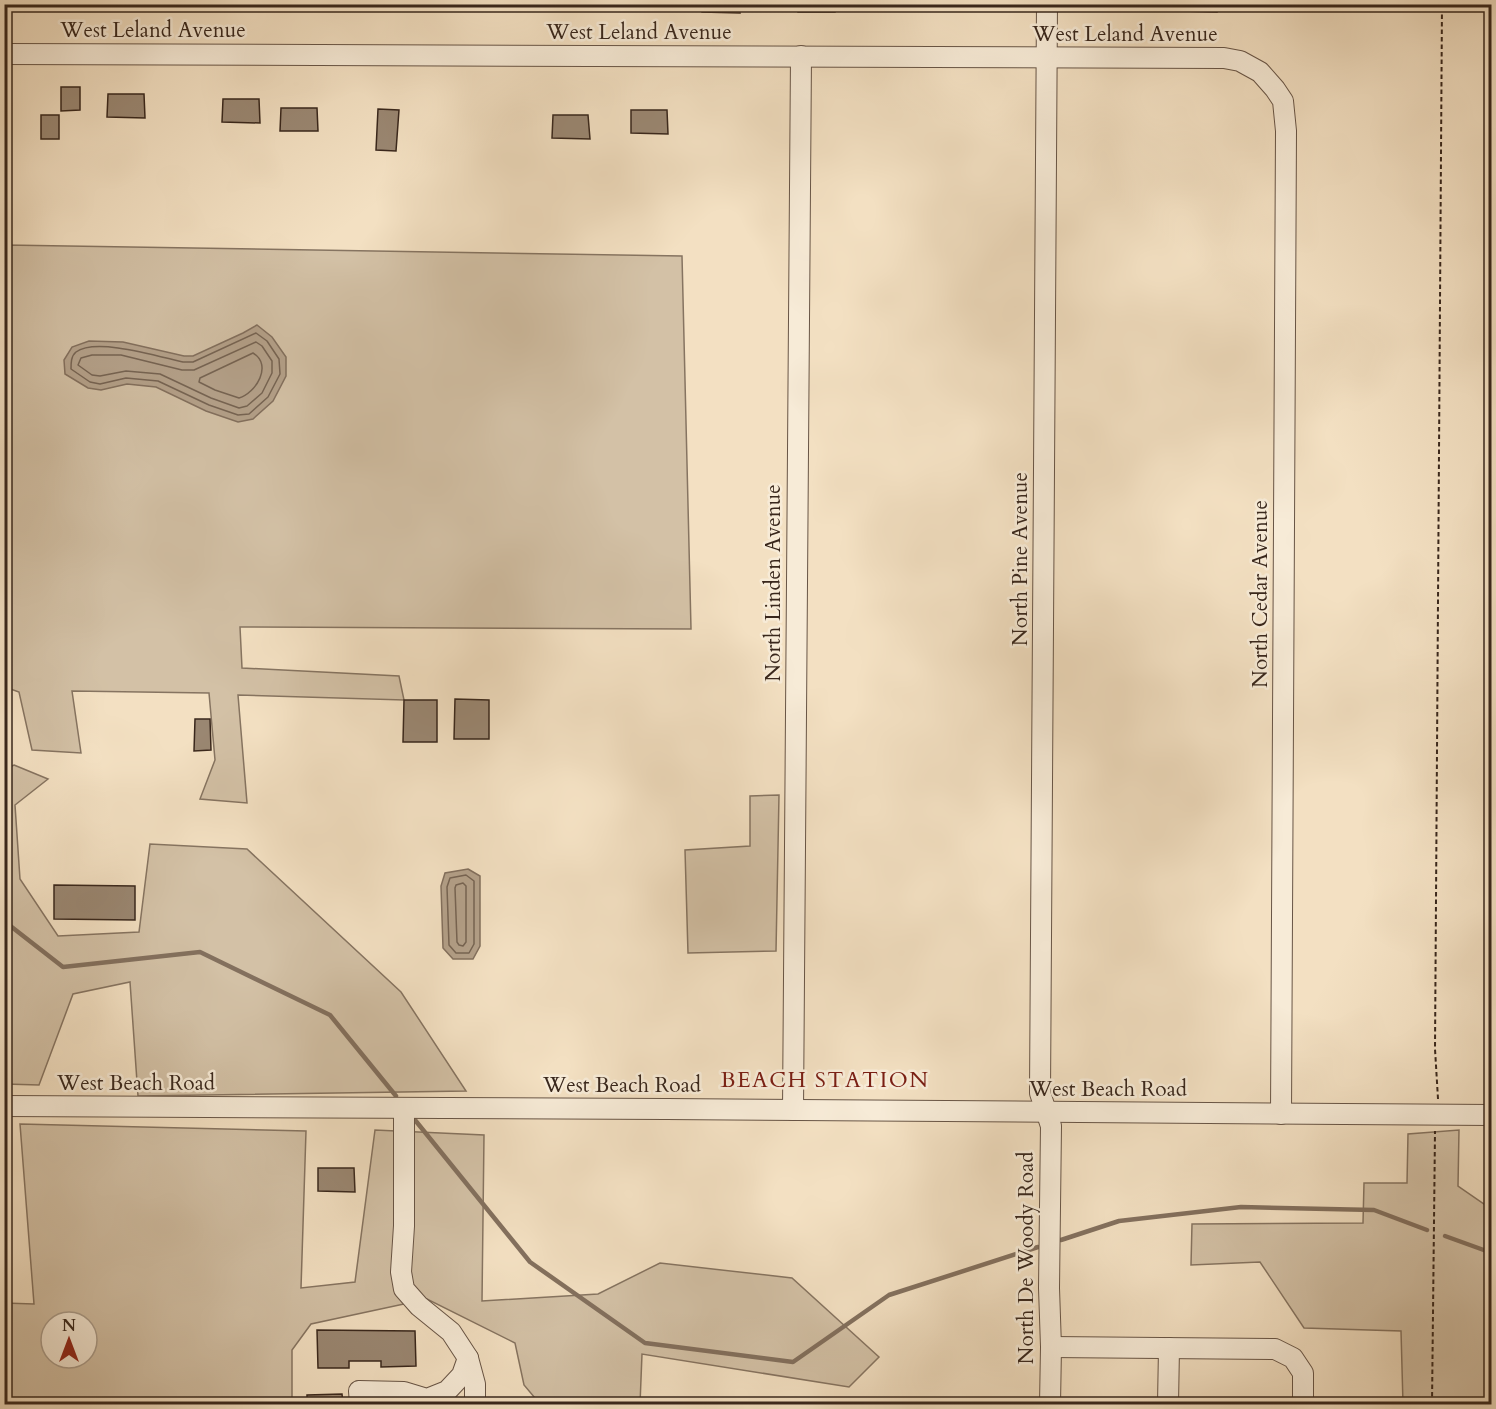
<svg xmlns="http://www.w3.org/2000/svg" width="1496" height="1409" viewBox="0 0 1496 1409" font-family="Cardo,serif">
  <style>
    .green { fill: #d3c1a6; stroke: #867461; stroke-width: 1.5; fill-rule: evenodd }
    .water { fill: #b4a18a; stroke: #83705e; stroke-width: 1.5 }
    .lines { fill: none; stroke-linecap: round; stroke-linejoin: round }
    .shore { stroke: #766453; stroke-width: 1.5 }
    .stream { stroke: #83705e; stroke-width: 4.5 }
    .building { fill: #9a8772; stroke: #39271c; stroke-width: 1.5 }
    .minor-casing { stroke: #685546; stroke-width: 22 }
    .path { stroke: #39271c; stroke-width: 2; stroke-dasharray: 4.5 3; stroke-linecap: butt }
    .minor { stroke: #f7ebd7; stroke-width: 20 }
    .labels { text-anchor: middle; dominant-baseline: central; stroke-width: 5; stroke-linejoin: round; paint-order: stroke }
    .street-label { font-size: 21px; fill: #39271c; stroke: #f7ebd7 }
    .neighbourhood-label { font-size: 22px; letter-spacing: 1.5px; fill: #7a1f14; stroke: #f7ebd7 }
  </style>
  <rect width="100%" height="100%" fill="#f3e0c2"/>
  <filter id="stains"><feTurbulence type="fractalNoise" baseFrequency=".00333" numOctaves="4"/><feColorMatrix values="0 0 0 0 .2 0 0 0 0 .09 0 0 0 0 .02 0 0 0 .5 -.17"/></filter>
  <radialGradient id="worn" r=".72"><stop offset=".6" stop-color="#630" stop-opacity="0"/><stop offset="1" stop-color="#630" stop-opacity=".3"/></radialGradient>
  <g class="green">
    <polygon points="5,245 682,256 691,629 240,627 242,668 399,676 404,700 238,695 247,803 200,799 215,760 209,693 72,691 81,753 32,750 19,692 5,687"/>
    <polygon points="14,765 48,779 15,805 20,879 58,936 139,932 150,844 247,849 401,992 466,1091 138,1096 130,982 73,994 39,1085 5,1084 4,770"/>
    <polygon points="779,795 776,951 688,953 685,850 750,846 750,796"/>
    <path d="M20 1124 306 1131 301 1288 355 1282 375 1130 484 1135 482 1301 598 1294 660 1263 792 1278 879 1357 849 1387 642 1354 640 1404H540L524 1385 515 1343 427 1299 311 1324 292 1350V1404H5L4 1303 34 1304ZM51 1322H87V1358H51Z"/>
    <polygon points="1459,1130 1458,1186 1491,1209 1491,1404 1403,1404 1401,1331 1304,1328 1260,1262 1191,1265 1192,1224 1363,1223 1364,1183 1407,1183 1408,1134"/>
  </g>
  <g class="water">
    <polygon points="257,325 272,337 286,357 286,376 273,401 253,419 238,422 206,411 156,387 127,384 101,390 88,388 65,374 64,360 72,347 89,341 123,342 184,356 193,356 243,333"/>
    <polygon points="468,869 480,876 480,946 473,959 453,959 443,948 441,886 445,873"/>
  </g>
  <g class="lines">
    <g class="shore">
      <path d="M256 333 267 341 279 359 280 374 268 397 249 414 238 415 209 405 158 381 126 378 100 384 90 382 71 369C71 363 71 356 76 352 96 337 160 357 183 362H193Z"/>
      <polygon points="256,342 262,346 272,361 272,373 262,393 247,406 239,408 211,398 160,374 126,371 100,376 92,375 78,365 81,358 92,355 121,355 182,370 194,370"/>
      <path d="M253 353C273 365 256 393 239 398L215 390 199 382 200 378Z"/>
      <polygon points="466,875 474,881 474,944 469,953 456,953 449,945 447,887 450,878"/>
      <polygon points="463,883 466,886 466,942 463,946 459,945 457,942 455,888 456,885"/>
    </g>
    <g class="stream">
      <polyline points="4,921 63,967 200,952 330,1015 396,1096"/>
      <polyline points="415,1120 530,1262 645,1343 793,1362 889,1295 1038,1247"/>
      <polyline points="1445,1236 1492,1253"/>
      <polyline points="1061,1240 1119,1221 1241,1207 1374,1210 1427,1230"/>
    </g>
  </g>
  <g class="building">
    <polygon points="702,4 739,4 740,13 702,12"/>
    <rect x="798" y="4" width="37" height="8"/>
    <polygon points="1181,4 1217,4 1217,12 1181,11"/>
    <polygon points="61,87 80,87 80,110 61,111"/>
    <polygon points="108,94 144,94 145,118 107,117"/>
    <polygon points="223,99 259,99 260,123 222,122"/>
    <polygon points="281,108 317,108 318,131 280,131"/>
    <polygon points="378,109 399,110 396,151 376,150"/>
    <polygon points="631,110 667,110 668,134 631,133"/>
    <rect x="41" y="115" width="18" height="24"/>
    <polygon points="553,115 588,115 590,139 552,138"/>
    <polygon points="455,699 489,700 489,739 454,739"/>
    <polygon points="404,700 437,700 437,742 403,742"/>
    <polygon points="195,719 210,719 211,750 194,751"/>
    <polygon points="54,885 135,886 135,920 54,919"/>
    <polygon points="318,1168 354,1168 355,1192 318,1191"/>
    <polygon points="317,1330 415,1331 416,1366 381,1367 381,1361 349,1361 349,1368 318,1368"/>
    <polygon points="342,1394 343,1404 307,1404 307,1395"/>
  </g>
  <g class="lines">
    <defs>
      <g id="minor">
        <polyline points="1047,4 1040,1093 1051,1126 1049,1288 1051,1347 1050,1404"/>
        <polyline points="4,54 1224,58 1240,61 1260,72 1275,89 1283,101 1286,131 1281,1114"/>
        <polyline points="4,1106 666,1109 1492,1115"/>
        <polyline points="404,1108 404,1226 401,1272 404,1289 419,1306 451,1332 468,1358 475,1384 475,1404"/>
        <polyline points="793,1110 801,56"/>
        <polyline points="1051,1347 1275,1349 1293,1358 1303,1373 1303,1404"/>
        <polyline points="360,1404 359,1391 404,1392 427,1399 447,1391 462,1375 468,1358"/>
        <polyline points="1168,1404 1169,1348"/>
      </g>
    </defs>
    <use href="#minor" class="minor-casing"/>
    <g class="path">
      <polyline points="1438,1099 1435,1049 1442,4"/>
      <polyline points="1432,1404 1435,1131"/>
    </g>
    <use href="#minor" class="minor"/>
  </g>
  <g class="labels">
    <g class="street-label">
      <text x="153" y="30">West Leland Avenue</text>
      <text x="639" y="32">West Leland Avenue</text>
      <text x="1125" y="34">West Leland Avenue</text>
      <text transform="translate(1020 559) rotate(-90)">North Pine Avenue</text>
      <text transform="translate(773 583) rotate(-90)">North Linden Avenue</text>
      <text transform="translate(1260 594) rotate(-90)">North Cedar Avenue</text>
      <text x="136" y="1083">West Beach Road</text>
      <text x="622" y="1085">West Beach Road</text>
      <text x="1108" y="1089">West Beach Road</text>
      <text transform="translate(1026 1258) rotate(-90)">North De Woody Road</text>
    </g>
    <g class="neighbourhood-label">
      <text x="825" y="1080">BEACH STATION</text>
    </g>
  </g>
  <rect width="1496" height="1409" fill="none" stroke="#f3e0c2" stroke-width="24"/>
  <rect x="6" y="6" width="1484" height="1397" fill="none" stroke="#39271c" stroke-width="3"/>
  <rect x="12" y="12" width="1472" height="1385" fill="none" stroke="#39271c" stroke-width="1.5"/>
  <g transform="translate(69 1340)"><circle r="28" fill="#f7ebd7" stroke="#ab9d8c" stroke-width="1.5"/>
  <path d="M0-4.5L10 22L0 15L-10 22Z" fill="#8f2418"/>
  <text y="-9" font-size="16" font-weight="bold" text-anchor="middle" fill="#39271c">N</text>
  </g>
  <rect width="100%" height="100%" filter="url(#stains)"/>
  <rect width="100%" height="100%" fill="url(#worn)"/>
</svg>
